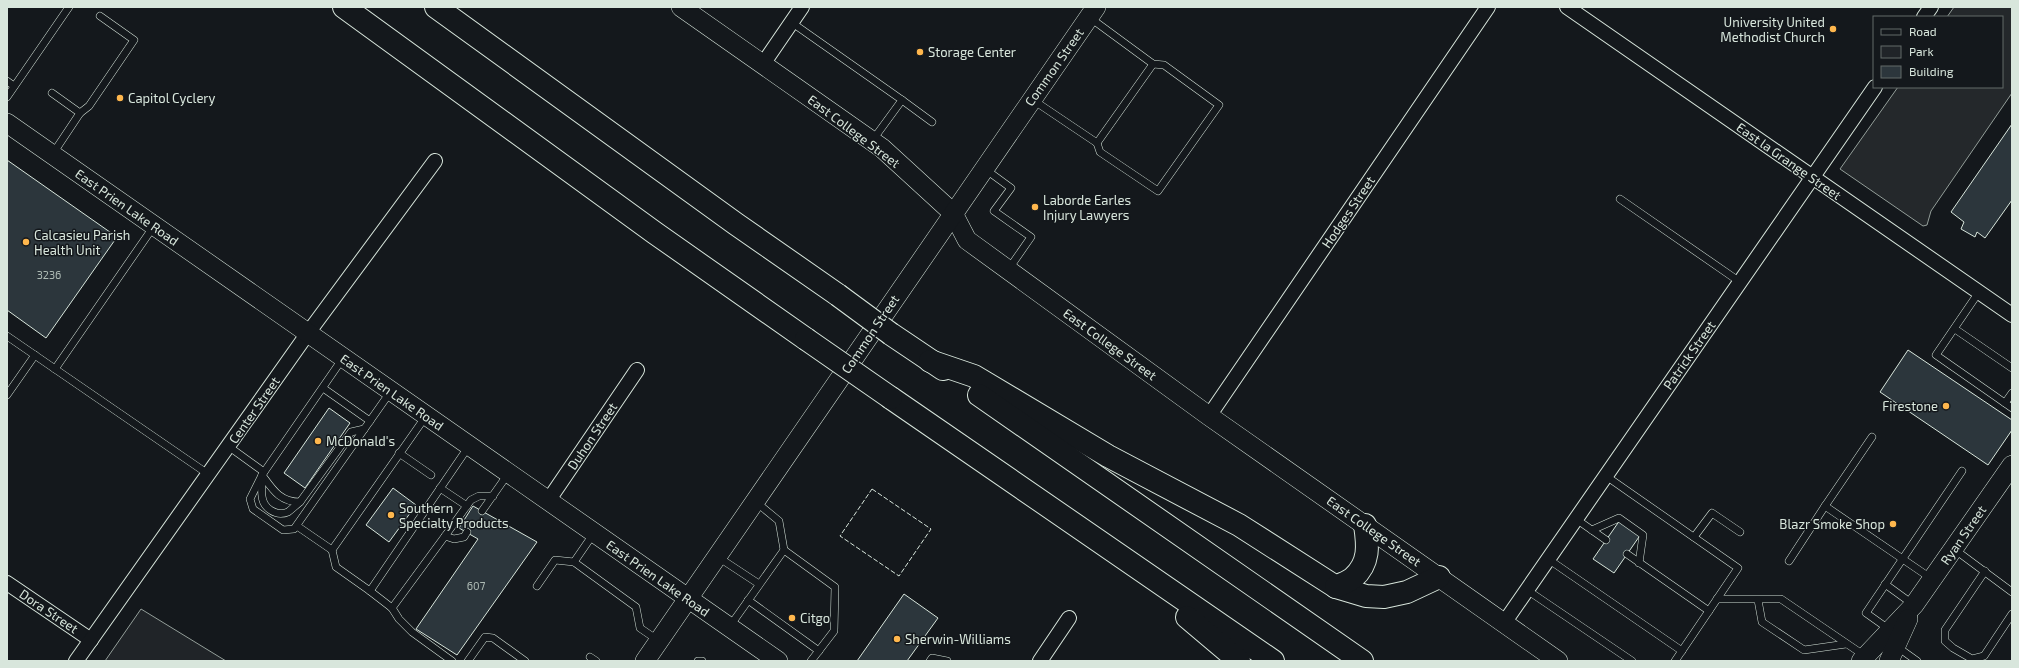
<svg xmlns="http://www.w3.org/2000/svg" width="2019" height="668" viewBox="0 0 2019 668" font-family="'Exo 2',sans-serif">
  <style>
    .green { fill: #202428; stroke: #939e99 }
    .parking { fill: #24282b; stroke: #939e99 }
    .building { fill: #2c363c; stroke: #d8e6dc }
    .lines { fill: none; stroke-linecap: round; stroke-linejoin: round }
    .lane-casing { stroke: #d8e6dc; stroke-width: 8 }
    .street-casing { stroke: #d8e6dc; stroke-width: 16 }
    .secondary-casing { stroke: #d8e6dc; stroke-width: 20 }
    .highway-casing { stroke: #d8e6dc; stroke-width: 24 }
    .lane { stroke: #14181c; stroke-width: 7 }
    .street { stroke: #14181c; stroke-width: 14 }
    .secondary { stroke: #14181c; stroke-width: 19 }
    .highway { stroke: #14181c; stroke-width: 22 }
    .highway-bridge-casing { stroke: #d8e6dc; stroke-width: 24; stroke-linecap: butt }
    .highway-bridge { stroke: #14181c; stroke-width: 22 }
    .fence { stroke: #d8e6dc; stroke-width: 1; stroke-dasharray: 5 2; stroke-linecap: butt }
    .poi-dot { fill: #ffb74d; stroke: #14181c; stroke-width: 1.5 }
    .labels { text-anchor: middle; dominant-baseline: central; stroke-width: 3; stroke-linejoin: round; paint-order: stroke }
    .number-label { font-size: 11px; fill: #adbab4 }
    .poi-label { font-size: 13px; fill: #d8e6dc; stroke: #14181c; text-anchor: start }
    .street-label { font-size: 13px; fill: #d8e6dc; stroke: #14181c }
  </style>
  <rect width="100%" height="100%" fill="#14181c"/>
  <polygon class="green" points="141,609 226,661 105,661"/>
  <polygon class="parking" points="1954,7 2012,7 2012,93 1931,211 1927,225 1923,226 1840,169 1898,87 2002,87 2002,17 1947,17"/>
  <g class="building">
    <polygon points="2012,124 2012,200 1985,238 1977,232 1975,237 1961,229 1964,222 1951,212"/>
    <polygon points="7,160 117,237 46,338 7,310"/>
    <polygon points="1908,350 2012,420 2012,430 1988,465 1880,392"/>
    <polygon points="329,408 350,423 305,488 284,473"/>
    <polygon points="393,488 416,505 389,542 366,525"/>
    <polygon points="473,506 537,542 457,655 416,629 478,539 459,528"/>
    <polygon points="1620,520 1641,534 1614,573 1593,559"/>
    <polygon points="904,594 938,618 907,661 857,661"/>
  </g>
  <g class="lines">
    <defs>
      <g id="lane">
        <polyline points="1089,17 1153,64 1164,65 1219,105 1158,191 1100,152 1097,143"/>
        <polyline points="791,22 902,100 872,141"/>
        <polyline points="7,81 14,86"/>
        <polyline points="52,93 80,113 52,155"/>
        <polyline points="7,97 69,7"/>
        <polyline points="902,100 932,122"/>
        <polyline points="1033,100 1097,143 1153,64"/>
        <polyline points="80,113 89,106 134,40 100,16"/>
        <polyline points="985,169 1011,188 994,211 1031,237 1008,270"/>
        <polyline points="1620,199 1740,282"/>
        <polyline points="1979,292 1936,355 2012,408"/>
        <polyline points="1955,329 2012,368"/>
        <polyline points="7,336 208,474"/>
        <polyline points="343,358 262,475 250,499 253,509 283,530 294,529 391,391"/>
        <polyline points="55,369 154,226"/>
        <polyline points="323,388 370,421"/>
        <polyline points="7,395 35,355"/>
        <polyline points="2005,403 2012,393"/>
        <polyline points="228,446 264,472"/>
        <polyline points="399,453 431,475"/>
        <path d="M262 475C273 490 280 502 300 502L351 432 364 429"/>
        <polyline points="1606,476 1738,568 1675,661"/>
        <path d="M262 477C262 483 261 490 262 496 263 508 276 517 288 512 292 509 296 505 300 502"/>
        <polyline points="440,488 467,506"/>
        <polyline points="756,502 779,521 784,550"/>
        <polyline points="1825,506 1872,437"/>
        <polyline points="482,511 508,474"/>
        <polyline points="1576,519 1606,540"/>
        <polyline points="297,526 332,550 336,567 370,591 469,446"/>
        <polyline points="1592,530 1619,518 1643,535 1639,563"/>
        <polyline points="594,533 574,562 636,607 640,628 659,641"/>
        <polyline points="445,536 471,500 479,496 493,496"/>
        <polyline points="1694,537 1712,513 1740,532"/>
        <polyline points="1954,549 2012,592"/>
        <polyline points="332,550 426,416"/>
        <polyline points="1627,554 1709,611"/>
        <polyline points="718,557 759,584"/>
        <polyline points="1548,559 1682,651"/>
        <polyline points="1789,561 1825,506 1932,579"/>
        <polyline points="1985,571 1945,630 1945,641 1953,648 1972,659 1984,656 2012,614"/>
        <polyline points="1885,584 1914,605"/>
        <polyline points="537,586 555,560 574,562"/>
        <polyline points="1527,590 1632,661"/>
        <polyline points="370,591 392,608 399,619 412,632 452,661"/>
        <polyline points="1717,599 1781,599 1865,656"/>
        <polyline points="748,600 819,651"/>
        <polyline points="1758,600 1762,622 1804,650 1846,644"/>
        <polyline points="392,608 445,536 454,539 464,537 467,532"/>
        <polyline points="730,626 784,550 835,587 834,631 811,661"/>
        <polyline points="1890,630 1866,613 1962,471"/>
        <polyline points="1896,646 1917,661"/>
        <polyline points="590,657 596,661"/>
        <polyline points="468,661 485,637 493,638 525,661"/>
        <polyline points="698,661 702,661"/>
        <polyline points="930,661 932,658 947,661"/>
      </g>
      <g id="street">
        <polyline points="1567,7 2012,315"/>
        <polyline points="1924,17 1931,7"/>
        <polyline points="763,64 802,7"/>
        <polyline points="1209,416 1488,7"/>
        <polyline points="548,501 637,370"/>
        <polyline points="7,583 91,640"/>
        <polyline points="1504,623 1875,87"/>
        <polyline points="76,661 308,333 435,161"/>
        <polyline points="1040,661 1069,618"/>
      </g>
      <g id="secondary">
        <polyline points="681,7 882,148 953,213 967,240 1209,416 1558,661"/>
        <polyline points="7,123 778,661"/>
        <polyline points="645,661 1096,7"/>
        <polyline points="1861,661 1914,605 2012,465"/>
        <polyline points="1889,661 1908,619"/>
      </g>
      <g id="highway">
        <polyline points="344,7 655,233 806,339"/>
        <polyline points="436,7 736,224 838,295"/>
        <polyline points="891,334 943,369"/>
        <polyline points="930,361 974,376 1108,456 1239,525 1336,587 1366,596 1384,597 1407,592 1439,577"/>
        <polyline points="979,395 1362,661"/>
        <polyline points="891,398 1273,661"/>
        <path d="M1336 587C1341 584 1348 582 1353 578 1370 563 1368 545 1365 525"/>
        <polyline points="1187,617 1239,661"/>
      </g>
    </defs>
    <use href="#lane" class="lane-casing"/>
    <use href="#street" class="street-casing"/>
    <use href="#secondary" class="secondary-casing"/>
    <use href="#highway" class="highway-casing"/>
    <use href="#lane" class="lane"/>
    <use href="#street" class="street"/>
    <use href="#secondary" class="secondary"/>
    <use href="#highway" class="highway"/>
    <defs>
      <g id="highway-bridge">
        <polyline points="838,295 891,334"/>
        <polyline points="806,339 891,398"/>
      </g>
    </defs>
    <use href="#highway-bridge" class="highway-bridge-casing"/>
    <use href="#highway-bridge" class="highway-bridge"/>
    <polygon class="fence" points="872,489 931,529 899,576 840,536"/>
  </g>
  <g class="poi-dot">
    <circle cx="1833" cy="29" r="4"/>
    <circle cx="920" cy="52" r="4"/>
    <circle cx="120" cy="98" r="4"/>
    <circle cx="1035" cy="207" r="4"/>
    <circle cx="26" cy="242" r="4"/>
    <circle cx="1946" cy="406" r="4"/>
    <circle cx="318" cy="441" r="4"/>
    <circle cx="391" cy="515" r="4"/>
    <circle cx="1893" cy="524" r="4"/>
    <circle cx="792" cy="618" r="4"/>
    <circle cx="897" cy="639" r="4"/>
  </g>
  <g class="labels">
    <g class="number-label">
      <text x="49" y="274">3236</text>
      <text x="476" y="585">607</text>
    </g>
    <g class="poi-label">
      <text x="1825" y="22" text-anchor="end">University United<tspan x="1825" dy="15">Methodist Church</tspan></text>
      <text x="928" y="52">Storage Center</text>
      <text x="128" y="98">Capitol Cyclery</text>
      <text x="1043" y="200">Laborde Earles<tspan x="1043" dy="15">Injury Lawyers</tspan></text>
      <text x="34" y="235">Calcasieu Parish<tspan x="34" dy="15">Health Unit</tspan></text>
      <text x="1938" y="406" text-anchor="end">Firestone</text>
      <text x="326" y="441">McDonald's</text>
      <text x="399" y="508">Southern<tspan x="399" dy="15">Specialty Products</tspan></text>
      <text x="1885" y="524" text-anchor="end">Blazr Smoke Shop</text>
      <text x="800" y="618">Citgo</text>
      <text x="905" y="639">Sherwin-Williams</text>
    </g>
    <g class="street-label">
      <text transform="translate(1054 67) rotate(-55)">Common Street</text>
      <text transform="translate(854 131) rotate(37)">East College Street</text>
      <text transform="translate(1789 161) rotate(35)">East la Grange Street</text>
      <text transform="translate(127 207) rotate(35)">East Prien Lake Road</text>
      <text transform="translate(1348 212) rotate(-56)">Hodges Street</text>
      <text transform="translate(870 334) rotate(-56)">Common Street</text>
      <text transform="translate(1110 344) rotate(36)">East College Street</text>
      <text transform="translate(1689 355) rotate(-55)">Patrick Street</text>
      <text transform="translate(392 392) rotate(35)">East Prien Lake Road</text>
      <text transform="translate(254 410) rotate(-55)">Center Street</text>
      <text transform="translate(592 436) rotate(-56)">Duhon Street</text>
      <text transform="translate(1374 531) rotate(35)">East College Street</text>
      <text transform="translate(1963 535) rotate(-55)">Ryan Street</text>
      <text transform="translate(658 578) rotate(35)">East Prien Lake Road</text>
      <text transform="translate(49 611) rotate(34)">Dora Street</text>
    </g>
  </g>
  <rect width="2019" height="668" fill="none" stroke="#d8e6dc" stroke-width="16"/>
  <rect x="1873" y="16" width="130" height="72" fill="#14181c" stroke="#626a69"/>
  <rect x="1881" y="29" width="20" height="6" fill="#14181c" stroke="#626a69"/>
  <text x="1909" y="36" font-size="12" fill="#d8e6dc">Road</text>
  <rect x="1881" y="46" width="20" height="12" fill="#202428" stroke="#626a69"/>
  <text x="1909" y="56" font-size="12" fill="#d8e6dc">Park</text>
  <rect x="1881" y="66" width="20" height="12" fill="#2c363c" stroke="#626a69"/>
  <text x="1909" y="76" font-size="12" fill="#d8e6dc">Building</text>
</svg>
